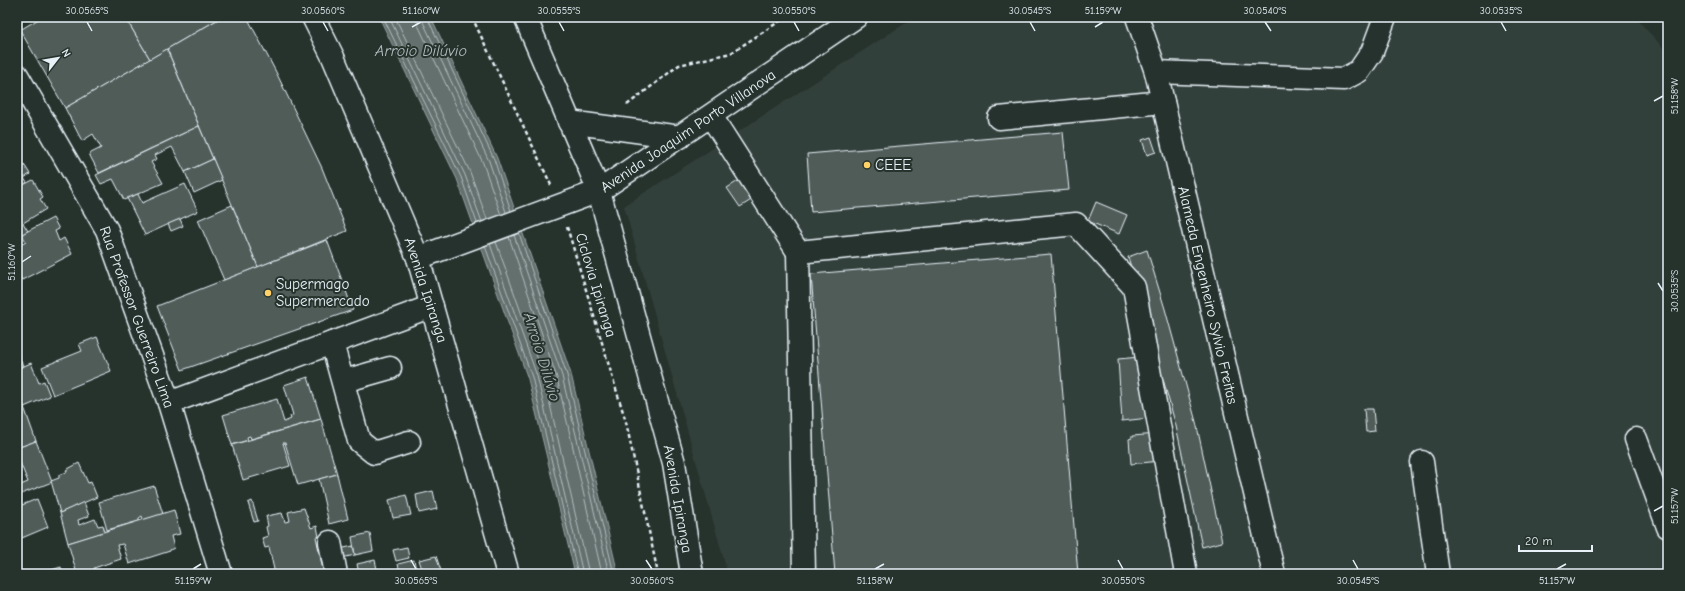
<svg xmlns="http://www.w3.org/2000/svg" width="1685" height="591" viewBox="0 0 1685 591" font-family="'Comic Neue',sans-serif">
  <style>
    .built { fill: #333f3a }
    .water { fill: #636f6d; stroke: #98a3a5 }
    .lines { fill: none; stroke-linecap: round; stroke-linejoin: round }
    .shore { stroke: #b3bdc0; stroke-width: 1 }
    .building { fill: #505c59; stroke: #e8f1f8 }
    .minor-casing { stroke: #e8f1f8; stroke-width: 25 }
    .major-casing { stroke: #e8f1f8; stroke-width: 25 }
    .path { stroke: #e8f1f8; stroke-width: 2.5; stroke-dasharray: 4 3; stroke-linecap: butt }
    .minor { stroke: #26332d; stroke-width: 22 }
    .major { stroke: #26332d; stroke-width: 22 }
    .ticks { fill: none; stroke: #e8f1f8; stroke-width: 1.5 }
    .poi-dot { fill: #ffd166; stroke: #26332d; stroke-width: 1.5 }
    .labels { text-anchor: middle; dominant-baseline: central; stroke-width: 4; stroke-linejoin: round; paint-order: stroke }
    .street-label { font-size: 15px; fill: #e8f1f8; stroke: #26332d }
    .poi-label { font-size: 15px; fill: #e8f1f8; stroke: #26332d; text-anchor: start }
    .water-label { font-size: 16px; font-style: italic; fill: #b3bdc0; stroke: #26332d }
    .neatline { fill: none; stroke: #e8f1f8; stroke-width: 1.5 }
    .ticks-label { font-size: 10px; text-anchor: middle; fill: #e8f1f8 }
  </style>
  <rect width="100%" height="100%" fill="#26332d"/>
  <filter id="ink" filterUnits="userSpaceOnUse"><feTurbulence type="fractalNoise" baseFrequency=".025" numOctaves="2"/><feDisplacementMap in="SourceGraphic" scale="8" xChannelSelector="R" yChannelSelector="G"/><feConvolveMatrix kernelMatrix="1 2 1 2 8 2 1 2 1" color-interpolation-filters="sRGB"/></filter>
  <g filter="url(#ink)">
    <polygon class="built" points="915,17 1635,17 1668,53 1668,574 728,574 624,206"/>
    <polygon class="water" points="379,17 431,17 497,158 571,374 618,574 575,574 528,379 457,179"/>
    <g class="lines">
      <g class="shore">
        <polyline points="383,17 461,177 477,223"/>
        <polyline points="389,17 465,175 482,222"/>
        <polyline points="395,17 470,172 487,219"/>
        <polyline points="416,17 418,25 483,163 501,215"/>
        <polyline points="422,17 423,22 489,161 506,212"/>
        <polyline points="427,17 494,159 511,211"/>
        <polyline points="519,233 567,375 614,574"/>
        <polyline points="514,235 562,376 609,574"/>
        <polyline points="509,237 557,378 602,574"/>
        <polyline points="496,242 543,374 589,574"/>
        <polyline points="490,244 537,376 583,574"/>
        <polyline points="485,246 532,377 578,574"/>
      </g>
    </g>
    <g class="building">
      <polygon points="42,17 125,17 150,59 65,108 20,30"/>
      <polygon points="125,17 222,17 150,59"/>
      <polygon points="222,17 247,17 276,72 322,168 347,231 258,267 167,49"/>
      <polygon points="167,49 199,126 99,173 89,154 101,148 93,134 82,141 65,108"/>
      <polygon points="199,126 213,159 185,172 172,147 155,155 157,159 151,162 163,183 124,200 113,179 101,184 96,175"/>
      <polygon points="1063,132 1069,190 811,212 807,154"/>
      <polygon points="1151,137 1156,152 1147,155 1142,140"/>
      <polygon points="213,159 222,180 194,193 185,172"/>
      <polygon points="21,160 30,174 24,178 27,183 17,188 17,162"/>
      <polygon points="743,178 756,197 740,207 727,188"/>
      <polygon points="33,180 43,197 40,199 46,209 23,223 28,231 17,237 17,188"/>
      <polygon points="185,184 198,211 145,235 127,198 138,194 142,203"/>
      <polygon points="1096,202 1127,215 1119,234 1088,221"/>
      <polygon points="232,205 258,267 224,280 198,220"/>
      <polygon points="53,218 59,229 55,231 59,241 64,238 72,254 22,280 17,271 17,247 26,242 22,234"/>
      <polygon points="180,219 183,226 171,231 168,224"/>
      <polygon points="327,240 353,310 182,370 157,306"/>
      <polygon points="1147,250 1165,309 1196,422 1222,542 1202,547 1176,426 1145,314 1128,257"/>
      <polygon points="1051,254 1078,574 835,574 811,274"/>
      <polygon points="97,337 111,371 53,395 42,367 82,351 79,344"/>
      <polygon points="17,350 23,366 17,369"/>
      <polygon points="1140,357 1149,418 1122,421 1118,359"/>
      <polygon points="31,363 39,383 44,381 50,396 24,407 17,388 17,384 20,383 19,380 17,380 17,369"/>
      <polygon points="308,377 321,419 251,439 250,436 247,437 248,440 232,445 223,415 277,399 284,422 291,419 290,416 293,415 284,385"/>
      <polygon points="24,407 36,441 17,448 17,409"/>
      <polygon points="1364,409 1373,409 1375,431 1366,432"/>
      <polygon points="321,419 337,474 298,485 285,443 283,443 290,466 243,480 232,445"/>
      <polygon points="1158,434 1160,461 1131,464 1129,439 1132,438 1132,436"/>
      <polygon points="36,441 52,482 21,494 18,486 28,482 17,455 17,448"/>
      <polygon points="79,463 88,483 91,482 97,497 60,513 51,481 59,478 59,475 67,472 66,470"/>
      <polygon points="337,474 348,519 329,524 319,479"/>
      <polygon points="154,486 163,514 143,520 142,516 139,518 139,521 107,530 99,502"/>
      <polygon points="433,491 437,509 419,513 416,495"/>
      <polygon points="406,495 411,515 393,518 389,500"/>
      <polygon points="37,499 48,527 17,540 17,507"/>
      <polygon points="252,501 258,521 254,522 248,503"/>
      <polygon points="84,502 89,516 78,520 79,525 95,519 98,526 103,525 105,532 68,543 60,513"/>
      <polygon points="304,508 311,528 317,526 319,537 316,537 324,574 275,574 269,547 265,548 262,538 268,536 266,527 268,526 266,516 282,513 285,522 290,521 288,512"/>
      <polygon points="174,510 180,534 171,536 174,548 170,550 170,551 129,564 123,544 117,545 121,559 94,568 95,574 77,574 68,543"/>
      <polygon points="370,533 373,551 355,555 352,537"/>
      <polygon points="353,546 355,555 337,559 335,550"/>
      <polygon points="407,547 409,558 396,561 393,550"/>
      <polygon points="436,556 442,574 398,574 400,573 398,564 414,560 416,570 422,569 419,560"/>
      <polygon points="375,560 378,574 359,574 357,564"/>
      <polygon points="61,567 63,574 49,574 48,571"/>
      <polygon points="174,570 175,574 160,574"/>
    </g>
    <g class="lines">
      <defs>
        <g id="minor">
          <polyline points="1137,17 1156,72 1274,574"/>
          <polyline points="1156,72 1344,79 1359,71 1372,52 1385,17"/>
          <polyline points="17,75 107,230 169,403 221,574"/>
          <polyline points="711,116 798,252"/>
          <polyline points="999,118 1163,102"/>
          <polyline points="418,258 599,191 856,17"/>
          <polyline points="332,343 359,441 374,453 409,442"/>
          <polyline points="344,381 390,368"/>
          <polyline points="169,403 432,306"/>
          <polyline points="1636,439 1668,527"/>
          <polyline points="1422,462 1438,574"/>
          <polyline points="330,542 336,574"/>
          <polyline points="804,574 798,252 1076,224 1134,287 1186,574"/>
        </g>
        <g id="major">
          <polyline points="313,17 333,57 418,258 508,574"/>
          <polyline points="525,17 599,191 674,463 692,574"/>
          <polyline points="569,122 680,137"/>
        </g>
      </defs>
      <use href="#minor" class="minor-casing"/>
      <use href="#major" class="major-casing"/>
      <g class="path">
        <polyline points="472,17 551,185"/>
        <polyline points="627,105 679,65 731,53 786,17"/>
        <polyline points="567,227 626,422 658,574"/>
      </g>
      <use href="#minor" class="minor"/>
      <use href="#major" class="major"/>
    </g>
  </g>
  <path class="ticks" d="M87 22 92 31M323 22 328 31M559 22 564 31M794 22 799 31M1030 22 1035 31M1265 22 1271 31M1501 22 1506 31M412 27 421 22M1095 27 1103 22M1654 101 1663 96M22 262 31 256M1658 283 1663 291M1654 511 1663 506M411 560 416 569M646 560 652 569M1118 560 1123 569M1353 560 1358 569M193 569 201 564M875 569 884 564M1557 569 1566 564"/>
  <g class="poi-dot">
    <circle cx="867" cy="165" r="4"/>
    <circle cx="268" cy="293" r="4"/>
  </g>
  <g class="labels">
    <g class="street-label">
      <text transform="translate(688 131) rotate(-34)">Avenida Joaquim Porto Villanova</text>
      <text transform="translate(596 285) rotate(73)">Ciclovia Ipiranga</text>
      <text transform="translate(426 290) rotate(72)">Avenida Ipiranga</text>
      <text transform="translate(1208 295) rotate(77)">Alameda Engenheiro Sylvio Freitas</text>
      <text transform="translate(137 317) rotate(70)">Rua Professor Guerreiro Lima</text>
      <text transform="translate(678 499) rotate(80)">Avenida Ipiranga</text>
    </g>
    <g class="poi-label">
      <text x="875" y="165">CEEE</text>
      <text x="276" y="284">Supermago<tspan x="276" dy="17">Supermercado</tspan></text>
    </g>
    <g class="water-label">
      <text x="421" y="51">Arroio Dilúvio</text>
      <text transform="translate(542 357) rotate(73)">Arroio Dilúvio</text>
    </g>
  </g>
  <rect width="1685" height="591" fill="none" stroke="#26332d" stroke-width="44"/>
  <g transform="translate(58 58) rotate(59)" stroke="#26332d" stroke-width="3" paint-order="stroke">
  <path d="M0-3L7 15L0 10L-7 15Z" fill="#e8f1f8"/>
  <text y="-6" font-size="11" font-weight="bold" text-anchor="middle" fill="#e8f1f8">N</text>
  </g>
  <path d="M1519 545v6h73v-6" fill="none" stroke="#e8f1f8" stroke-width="2"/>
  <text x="1525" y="545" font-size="12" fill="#e8f1f8" stroke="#26332d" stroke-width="3" paint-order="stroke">20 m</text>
  <rect x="22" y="22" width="1641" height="547" class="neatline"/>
  <g class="ticks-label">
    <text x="87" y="14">30.0565°S</text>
    <text x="323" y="14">30.0560°S</text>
    <text x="421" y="14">51.160°W</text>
    <text x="559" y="14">30.0555°S</text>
    <text x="794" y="14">30.0550°S</text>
    <text x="1030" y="14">30.0545°S</text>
    <text x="1103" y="14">51.159°W</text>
    <text x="1265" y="14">30.0540°S</text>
    <text x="1501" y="14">30.0535°S</text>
    <text transform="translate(1674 96) rotate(-90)" y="4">51.158°W</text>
    <text transform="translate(11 262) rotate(-90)" y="4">51.160°W</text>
    <text transform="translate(1674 291) rotate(-90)" y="4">30.0535°S</text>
    <text transform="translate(1674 506) rotate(-90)" y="4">51.157°W</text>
    <text x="193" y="584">51.159°W</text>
    <text x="416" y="584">30.0565°S</text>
    <text x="652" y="584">30.0560°S</text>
    <text x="875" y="584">51.158°W</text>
    <text x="1123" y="584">30.0550°S</text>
    <text x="1358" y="584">30.0545°S</text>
    <text x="1557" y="584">51.157°W</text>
  </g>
</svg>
